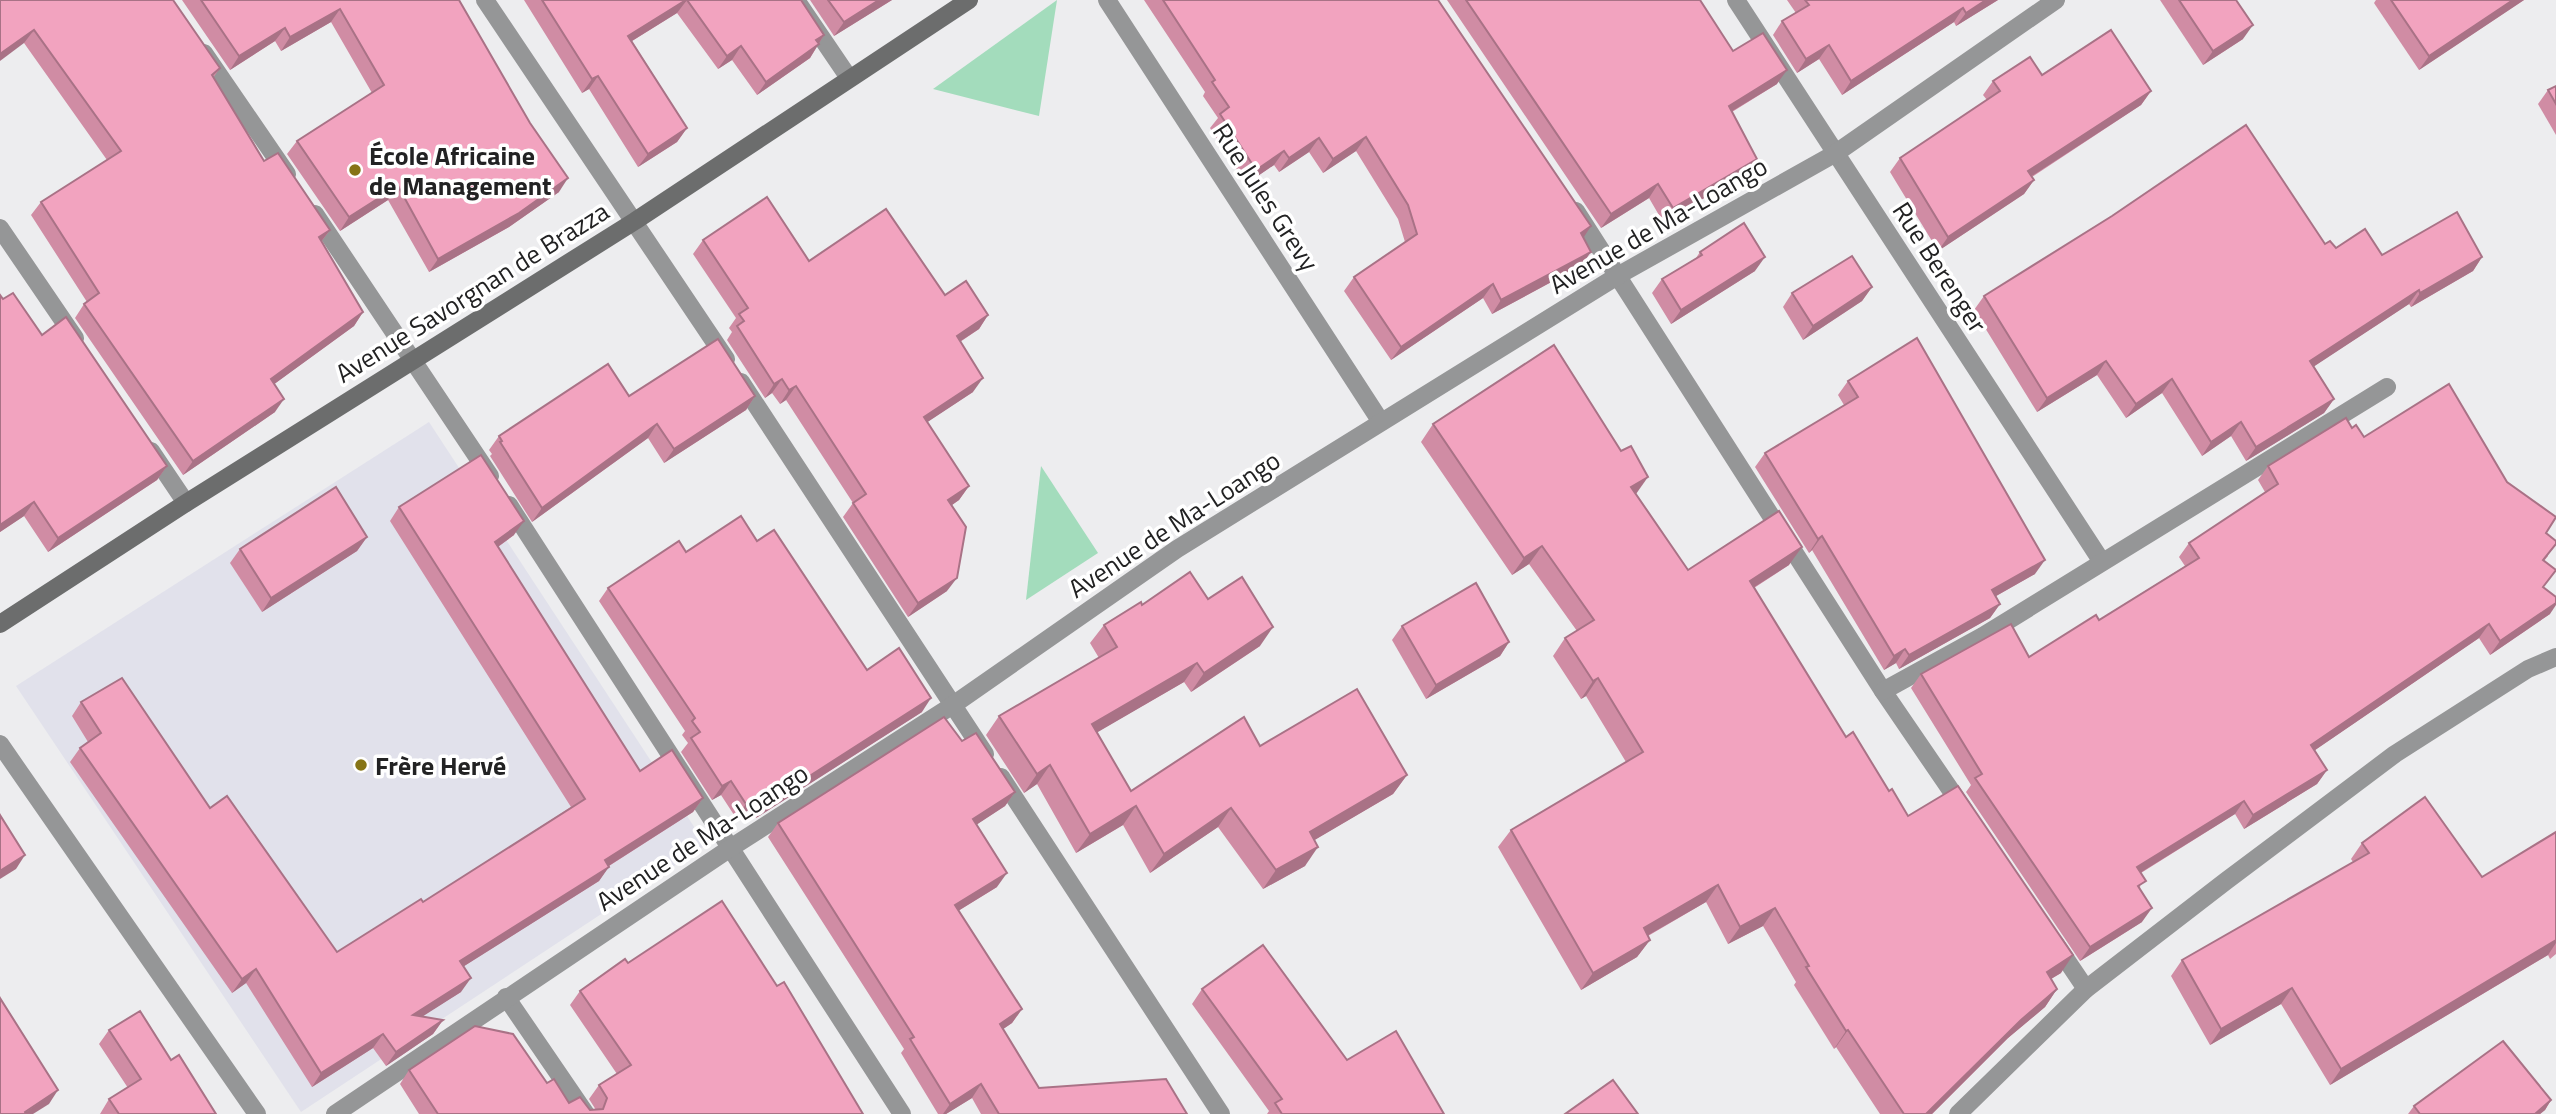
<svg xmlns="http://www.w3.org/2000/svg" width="2556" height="1114" viewBox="0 0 2556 1114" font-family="'Titillium Web',sans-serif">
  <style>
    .built { fill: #e1e1eb }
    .green { fill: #a3dcbc }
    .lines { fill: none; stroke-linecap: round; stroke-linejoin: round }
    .street { stroke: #959697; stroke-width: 18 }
    .secondary { stroke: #6c6d6d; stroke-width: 18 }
    .wall { fill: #d08ca4 }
    .shaded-wall { fill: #a97286 }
    .building { fill: #f2a3bf; stroke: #a97286; stroke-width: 2 }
    .poi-dot { fill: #867416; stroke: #fff; stroke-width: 2.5 }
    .labels { text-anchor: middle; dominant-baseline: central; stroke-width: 7; stroke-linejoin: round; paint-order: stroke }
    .poi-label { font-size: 26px; font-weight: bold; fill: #222223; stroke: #fff; text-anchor: start }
    .street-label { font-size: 26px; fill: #222223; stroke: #fff }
  </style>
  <rect width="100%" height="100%" fill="#ededef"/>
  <polygon class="built" points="429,422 706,845 301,1112 16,686"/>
  <g class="green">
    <polygon points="1057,0 1039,116 933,89"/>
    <polygon points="1041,466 1098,553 1026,600"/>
  </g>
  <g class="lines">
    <g class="street">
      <polyline points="485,0 726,359"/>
      <polyline points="796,0 849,78"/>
      <polyline points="1107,0 1381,422"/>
      <polyline points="1736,0 2102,562"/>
      <polyline points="204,53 287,174"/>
      <polyline points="1576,211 1883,691 1965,811"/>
      <polyline points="315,214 490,476"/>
      <polyline points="0,228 75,338"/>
      <polyline points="741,382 985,754"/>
      <polyline points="151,451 186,503"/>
      <polyline points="509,505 902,1114"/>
      <polyline points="1883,691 1983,636 2387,387"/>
      <polyline points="0,744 257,1114"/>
      <polyline points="1001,777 1221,1114"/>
      <polyline points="2055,943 2086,989"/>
      <polyline points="506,997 586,1114"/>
      <polyline points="335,1114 732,847 953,705 1177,549 1619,275 1836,153 2056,0"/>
      <polyline points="1958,1114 2086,989 2226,881 2395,754 2528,669 2556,657"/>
    </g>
    <polyline class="secondary" points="0,624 186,503 635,221 969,0"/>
  </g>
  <g class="wall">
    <polygon points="0,0 220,68 213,78 264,161 330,230 321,242 363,312 354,326 274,384 275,412 183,475 75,318 84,304 87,302 31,215 41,202 107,160 24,43"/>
    <polygon points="182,0 459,0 559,192 509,227 429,272 388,200 340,231 287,154 297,141 372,93 331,22 281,51 275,41 230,70"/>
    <polygon points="524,0 801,0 824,35 810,58 757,95 732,60 718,69 677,13 632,41 687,128 677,142 638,167 589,89 582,93"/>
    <polygon points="810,0 892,0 834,36"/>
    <polygon points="1144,0 1438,0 1583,238 1581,266 1492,314 1483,298 1391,360 1344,291 1354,277 1405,242 1398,219 1356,151 1323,173 1309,152 1279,172 1274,165 1246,184 1210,128 1218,118 1203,96 1205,92"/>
    <polygon points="1447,0 1700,0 1733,51 1777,84 1732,112 1747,173 1663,222 1649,198 1601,228"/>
    <polygon points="1787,0 1998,0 1956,26 1954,22 1842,95 1819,59 1797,73 1773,35 1782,21 1796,13"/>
    <polygon points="2160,0 2236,0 2243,39 2203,65"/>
    <polygon points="2376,0 2524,0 2419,70 2374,3"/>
    <polygon points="2042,75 2151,91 2141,105 2032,177 2034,180 2024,194 1938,251 1890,172 1900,158 1987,100 1983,95 1993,81"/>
    <polygon points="2556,86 2556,135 2538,104 2548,90"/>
    <polygon points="703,240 809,261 945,295 988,315 979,329 960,342 973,392 927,422 969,486 959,500 952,505 947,591 908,617 843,517 853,503 786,400 780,404 772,393 765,398 727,340 732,332 729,328 736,318 693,254"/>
    <polygon points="2325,244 2336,248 2382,255 2482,257 2473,271 2411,307 2409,304 2314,366 2334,399 2324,413 2246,461 2231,436 2202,456 2162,393 2126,418 2097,375 2037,412 1974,310 1984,296"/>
    <polygon points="1700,252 1755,271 1671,324 1652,293 1662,279 1696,258"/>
    <polygon points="1872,287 1862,301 1803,340 1783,307 1792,293"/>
    <polygon points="0,295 3,299 42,335 167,466 157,480 48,552 24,516 0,532"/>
    <polygon points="1848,381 2035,574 1996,596 2000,604 1990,618 1899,669 1896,663 1884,670 1812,550 1809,553 1755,467 1765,453 1844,405 1838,395"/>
    <polygon points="629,396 755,396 746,410 664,463 648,438 532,522 490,456 492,454 489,450 499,436"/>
    <polygon points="1433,424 1636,494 1688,570 1789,565 1754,588 1846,737 1908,816 2061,973 2051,979 2057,989 2045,1007 2008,1038 1932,1114 1880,1114 1836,1047 1834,1049 1794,985 1796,982 1763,926 1728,944 1706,902 1648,936 1650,940 1637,957 1581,990 1498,847 1511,830 1626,762 1586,696 1581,699 1553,656 1565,638 1577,631 1529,564 1512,575 1421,442"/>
    <polygon points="2352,428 2364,437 2507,482 2546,533 2548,556 2544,561 2544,587 2550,614 2490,655 2479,638 2315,750 2327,770 2317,784 2244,829 2235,814 2141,873 2140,889 2142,922 2080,961 1966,792 1971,785 1911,688 1921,674 2029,657 2099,620 2185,566 2179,557 2189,543 2265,492 2258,480 2268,466"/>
    <polygon points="399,507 514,535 498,547 640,771 703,798 693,812 609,866 599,881 464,966 461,992 422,1016 443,1020 433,1034 386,1066 373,1048 312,1087 246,983 232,993 70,762 80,748 88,742 72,716 81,702 210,808 337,952 423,902 571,807 390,521"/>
    <polygon points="367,537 357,551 262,612 230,563 240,549"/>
    <polygon points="757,541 867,670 922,712 756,818 750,809 736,818 721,795 712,800 681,752 688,743 682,735 685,731 599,601 608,588 686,552"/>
    <polygon points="1208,599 1260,646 1191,692 1184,682 1097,732 1131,791 1260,746 1407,775 1393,794 1314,840 1305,866 1263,889 1218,827 1150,873 1123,825 1076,853 1037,784 1024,793 986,735 999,716 1099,658 1090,643 1104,625 1142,605"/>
    <polygon points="1402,626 1509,642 1500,656 1426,699 1392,640"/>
    <polygon points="1015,792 1005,806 977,824 997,887 958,911 1022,1009 1012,1023 1003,1029 1039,1088 1187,1114 981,1114 972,1098 946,1114 938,1114 901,1053 904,1049 768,837 778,823"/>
    <polygon points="2556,832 2556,954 2550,959 2548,955 2330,1085 2281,1004 2210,1045 2171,976 2182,960 2353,862 2351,859 2362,843 2482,877"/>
    <polygon points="628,963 777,986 863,1114 419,1114 400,1084 409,1070 547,1083 569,1103 590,1110 596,1110 589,1099 599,1085 617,1074 570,1005 580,991"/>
    <polygon points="1202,989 1347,1060 1444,1114 1267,1114 1269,1111 1192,1004"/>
    <polygon points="109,1030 171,1060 216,1114 100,1114 109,1099 128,1088 99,1044"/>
    <polygon points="2551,1100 2545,1110 2540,1114 2408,1114 2414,1106"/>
  </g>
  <g class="shaded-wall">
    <polygon points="687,0 677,13 619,49 628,36"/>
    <polygon points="879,0 892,0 834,36 844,22"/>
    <polygon points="1986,0 1998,0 1956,26 1966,13"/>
    <polygon points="2513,0 2524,0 2419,70 2429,56"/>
    <polygon points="1963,8 1954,22 1842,95 1851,81"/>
    <polygon points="340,9 331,22 281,51 290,37"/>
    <polygon points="2253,25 2243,39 2203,65 2213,51"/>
    <polygon points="285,28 275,41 230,70 239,56"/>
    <polygon points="34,30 24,43 0,61 0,54"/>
    <polygon points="824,35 810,58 757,95 766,82 816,40"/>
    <polygon points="1829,45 1819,59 1797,73 1806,59"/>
    <polygon points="741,46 732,60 718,69 727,56"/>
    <polygon points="1787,70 1777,84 1719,119 1729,106"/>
    <polygon points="598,76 589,89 582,93 592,79"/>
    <polygon points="2151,91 2141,105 2018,185 2028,171"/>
    <polygon points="687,128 677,142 638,167 648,154"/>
    <polygon points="1366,137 1356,151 1323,173 1333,159"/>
    <polygon points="1319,138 1309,152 1279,172 1289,158"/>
    <polygon points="1284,151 1274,165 1246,184 1256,170"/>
    <polygon points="1757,159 1747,173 1663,222 1673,208"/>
    <polygon points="568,178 559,192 509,227 429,272 438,259"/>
    <polygon points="2034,180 2024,194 1938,251 1948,237"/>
    <polygon points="1658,184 1649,198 1601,228 1611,214"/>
    <polygon points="398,186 388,200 340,231 349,217"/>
    <polygon points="1591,226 1582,240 1581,233"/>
    <polygon points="330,230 320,243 319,237"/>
    <polygon points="1591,252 1581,266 1492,314 1501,300"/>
    <polygon points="1765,257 1755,271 1671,324 1681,310"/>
    <polygon points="2482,257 2473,271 2411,307 2420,293"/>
    <polygon points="1493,284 1483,298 1391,360 1401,347"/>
    <polygon points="1872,287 1862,301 1803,340 1813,326"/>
    <polygon points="2419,290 2409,304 2301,375 2310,361"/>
    <polygon points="363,312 354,326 262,393 271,379"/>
    <polygon points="988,315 979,329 947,350 957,336"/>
    <polygon points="2106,361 2097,375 2037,412 2047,398"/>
    <polygon points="983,378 973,392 914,431 924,417"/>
    <polygon points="782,379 772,393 765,398 774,384"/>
    <polygon points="2172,379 2162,393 2126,418 2136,404"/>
    <polygon points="796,386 786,400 780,404 789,390"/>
    <polygon points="755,396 746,410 664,463 674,449"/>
    <polygon points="284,399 275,412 183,475 193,461"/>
    <polygon points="2334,399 2324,413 2246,461 2256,447"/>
    <polygon points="2241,422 2231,436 2202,456 2211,442"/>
    <polygon points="657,424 648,438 532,522 542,508"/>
    <polygon points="167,466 157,480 48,552 58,538"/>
    <polygon points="1648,477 1636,494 1631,487"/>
    <polygon points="969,486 959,500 939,514 948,500"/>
    <polygon points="34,502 24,516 0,532 0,525"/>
    <polygon points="524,521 514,535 485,556 495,542"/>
    <polygon points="1822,536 1812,550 1809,553 1818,539"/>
    <polygon points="367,537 357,551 262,612 271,598"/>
    <polygon points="1542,546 1529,564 1512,575 1524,558"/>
    <polygon points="1802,547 1789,565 1737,598 1750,581"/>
    <polygon points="2045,560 2035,574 1982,604 1992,590"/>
    <polygon points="957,578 947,591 908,617 918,603"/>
    <polygon points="2556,603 2556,605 2550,614 2490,655 2500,641"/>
    <polygon points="2000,604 1990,618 1899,669 1909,655"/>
    <polygon points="2489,624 2479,638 2302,759 2311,745"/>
    <polygon points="1273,627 1260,646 1191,692 1204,673"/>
    <polygon points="1509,642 1500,656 1426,699 1436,685"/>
    <polygon points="1905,649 1896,663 1884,670 1894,656"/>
    <polygon points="1197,663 1184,682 1079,743 1092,724"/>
    <polygon points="1598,678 1586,696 1581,699 1593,681"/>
    <polygon points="931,698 922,712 756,818 766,804"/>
    <polygon points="1050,765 1037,784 1024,793 1037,774"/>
    <polygon points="2327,770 2317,784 2244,829 2253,815"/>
    <polygon points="1407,775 1393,794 1296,851 1310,832"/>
    <polygon points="731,781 721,795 712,800 722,786"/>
    <polygon points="1015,792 1005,806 964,833 973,819"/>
    <polygon points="760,795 750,809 736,818 746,804"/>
    <polygon points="703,798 693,812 596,874 605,860"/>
    <polygon points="2244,801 2235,814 2127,881 2137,867"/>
    <polygon points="1136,806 1123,825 1076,853 1090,834"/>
    <polygon points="1231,808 1218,827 1150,873 1164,854"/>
    <polygon points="1318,847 1305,866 1263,889 1276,870"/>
    <polygon points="25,855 16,869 0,879 0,871"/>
    <polygon points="609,867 599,881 450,975 460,961"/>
    <polygon points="1007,873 997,887 945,919 955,905"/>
    <polygon points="1718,885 1706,902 1631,945 1644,928"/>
    <polygon points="1775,908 1763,926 1728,944 1740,927"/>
    <polygon points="2152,908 2142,922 2080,961 2090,947"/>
    <polygon points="1650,940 1637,957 1581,990 1593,973"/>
    <polygon points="2556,940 2556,943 2548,955 2330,1085 2341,1069"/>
    <polygon points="2073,955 2061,973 2034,989 2047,972"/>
    <polygon points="256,969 246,983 232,993 242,979"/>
    <polygon points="471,978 461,992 403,1029 413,1015"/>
    <polygon points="2292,988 2281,1004 2210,1045 2221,1029"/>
    <polygon points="2057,989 2045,1007 2008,1038 1932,1114 1926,1114 2021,1020"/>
    <polygon points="1022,1009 1012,1023 990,1038 1000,1024"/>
    <polygon points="443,1020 433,1034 386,1066 396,1052"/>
    <polygon points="1848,1030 1836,1047 1834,1049 1846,1031"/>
    <polygon points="383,1034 373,1048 312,1087 321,1073"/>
    <polygon points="981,1084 972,1098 946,1114 943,1114 950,1104"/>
    <polygon points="58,1090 49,1104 33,1114 23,1114"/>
    <polygon points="2551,1100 2545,1110 2540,1114 2535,1114"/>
  </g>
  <g class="building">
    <polygon points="0,0 173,0 220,68 212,75 264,161 278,153 330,230 319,237 363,312 271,379 284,399 193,461 84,304 99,293 41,202 121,151 34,30 0,54"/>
    <polygon points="201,0 459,0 530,123 568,178 519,213 438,259 398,186 349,217 297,141 384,85 340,9 290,37 285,28 239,56"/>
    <polygon points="542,0 686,0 628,36 687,128 648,154 598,76 592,79"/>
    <polygon points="687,0 801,0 824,35 816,40 819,44 766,82 741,46 727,56"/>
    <polygon points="828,0 879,0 844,22"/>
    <polygon points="1163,0 1438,0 1591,226 1581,233 1591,252 1501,300 1493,284 1401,347 1354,277 1417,234 1408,205 1366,137 1333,159 1319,138 1289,158 1284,151 1256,170 1220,114 1229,107 1212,82 1215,80"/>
    <polygon points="1466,0 1700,0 1733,51 1763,33 1787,70 1729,106 1757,159 1673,208 1658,184 1611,214"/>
    <polygon points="1805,0 1986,0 1966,13 1963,8 1851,81 1829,45 1806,59 1782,21 1809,5"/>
    <polygon points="2179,0 2236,0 2253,25 2213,51"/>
    <polygon points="2391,0 2513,0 2429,56"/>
    <polygon points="2111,30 2151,91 2028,171 2034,180 1948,237 1900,158 2000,91 1993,81 2030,57 2042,75"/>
    <polygon points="2556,86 2556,104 2548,90"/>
    <polygon points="2246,125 2325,244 2330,241 2336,248 2365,229 2382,255 2457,212 2482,257 2420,293 2419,290 2310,361 2334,399 2256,447 2241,422 2211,442 2172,379 2136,404 2106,361 2047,398 1984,296 2112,216"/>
    <polygon points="767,197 809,261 886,209 945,295 966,281 988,315 957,336 983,378 924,417 969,486 948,500 966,527 957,578 918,603 853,503 866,494 796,386 789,390 782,379 774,384 737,326 744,321 739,314 748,308 703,240"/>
    <polygon points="1744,223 1765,257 1681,310 1662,279 1702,255 1700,252"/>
    <polygon points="1852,256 1872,287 1813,326 1792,293"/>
    <polygon points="13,293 42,335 66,317 167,466 58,538 34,502 0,525 0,295 3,299"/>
    <polygon points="1917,338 2045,560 1992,590 2000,604 1909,655 1905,649 1894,656 1822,536 1818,539 1765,453 1858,397 1848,381"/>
    <polygon points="718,339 755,396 674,449 657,424 542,508 500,442 502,441 499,436 608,364 629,396"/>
    <polygon points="1554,345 1621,451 1631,446 1648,477 1631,487 1688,570 1779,511 1802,547 1750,581 1846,737 1853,732 1889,791 1892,789 1908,816 1958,786 2073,955 2047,972 2057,989 2021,1020 1926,1114 1904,1114 1848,1030 1846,1031 1806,967 1809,966 1775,908 1740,927 1718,885 1644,928 1650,940 1593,973 1511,830 1643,752 1598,678 1593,681 1565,638 1594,620 1542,546 1524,558 1433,424"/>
    <polygon points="2449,384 2507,482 2556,517 2546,533 2556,541 2556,544 2543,560 2556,570 2543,587 2556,597 2556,603 2500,641 2489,624 2311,745 2327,770 2253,815 2244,801 2137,867 2146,881 2138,886 2152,908 2090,947 1975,778 1982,774 1921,674 2011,624 2029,657 2096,615 2099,620 2199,558 2189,543 2278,484 2268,466 2346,418 2352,428 2356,425 2364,437"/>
    <polygon points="481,455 524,521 495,542 640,771 672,750 703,798 605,860 609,867 460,961 471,978 413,1015 443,1020 396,1052 383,1034 321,1073 256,969 242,979 80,748 101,733 81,702 122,678 210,808 227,796 337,952 421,899 423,902 585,799 399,507"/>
    <polygon points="336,487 367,537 271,598 240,549"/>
    <polygon points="741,516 757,541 774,530 867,670 899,648 931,698 766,804 760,795 746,804 731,781 722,786 691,738 700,732 692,721 695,718 608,588 679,541 686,552"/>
    <polygon points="1190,572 1208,599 1242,577 1273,627 1204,673 1197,663 1092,724 1131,791 1244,717 1260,746 1357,689 1407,775 1310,832 1318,847 1276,870 1231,808 1164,854 1136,806 1090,834 1050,765 1037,774 999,716 1117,647 1104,625 1141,602 1142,605"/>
    <polygon points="1476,583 1509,642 1436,685 1402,626"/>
    <polygon points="944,717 962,741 976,733 1015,792 973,819 1007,873 955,905 1022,1009 1000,1024 1039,1088 1166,1079 1187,1114 999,1114 981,1084 950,1104 910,1039 914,1037 778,823"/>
    <polygon points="2425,797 2482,877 2556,832 2556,940 2341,1069 2292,988 2221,1029 2182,960 2369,853 2362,843"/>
    <polygon points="0,815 25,855 0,871"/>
    <polygon points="722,901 777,986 784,982 863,1114 438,1114 409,1070 475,1026 513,1034 547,1083 554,1079 569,1103 580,1097 590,1110 603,1109 607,1098 599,1085 631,1065 580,991 625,959 628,963"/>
    <polygon points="1263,945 1347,1060 1396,1031 1444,1114 1282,1114 1275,1103 1282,1099 1202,989"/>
    <polygon points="0,998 58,1090 25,1112 26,1114 0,1114"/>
    <polygon points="140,1011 171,1060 179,1055 216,1114 119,1114 109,1099 141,1079 109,1030"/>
    <polygon points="2503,1041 2551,1100 2535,1114 2420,1114 2414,1106"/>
    <polygon points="1613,1080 1638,1114 1565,1114"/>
  </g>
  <g class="poi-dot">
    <circle cx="355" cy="170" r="7"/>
    <circle cx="361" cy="765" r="7"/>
  </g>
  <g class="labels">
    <g class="poi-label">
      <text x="369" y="155">École Africaine<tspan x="369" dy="30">de Management</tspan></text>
      <text x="375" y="765">Frère Hervé</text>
    </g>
    <g class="street-label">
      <text transform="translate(1266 197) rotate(57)">Rue Jules Grevy</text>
      <text transform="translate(1658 225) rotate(-30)">Avenue de Ma-Loango</text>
      <text transform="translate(1940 267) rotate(57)">Rue Berenger</text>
      <text transform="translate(472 292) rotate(-32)">Avenue Savorgnan de Brazza</text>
      <text transform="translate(1174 524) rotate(-33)">Avenue de Ma-Loango</text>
      <text transform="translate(702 837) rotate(-33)">Avenue de Ma-Loango</text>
    </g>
  </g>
</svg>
